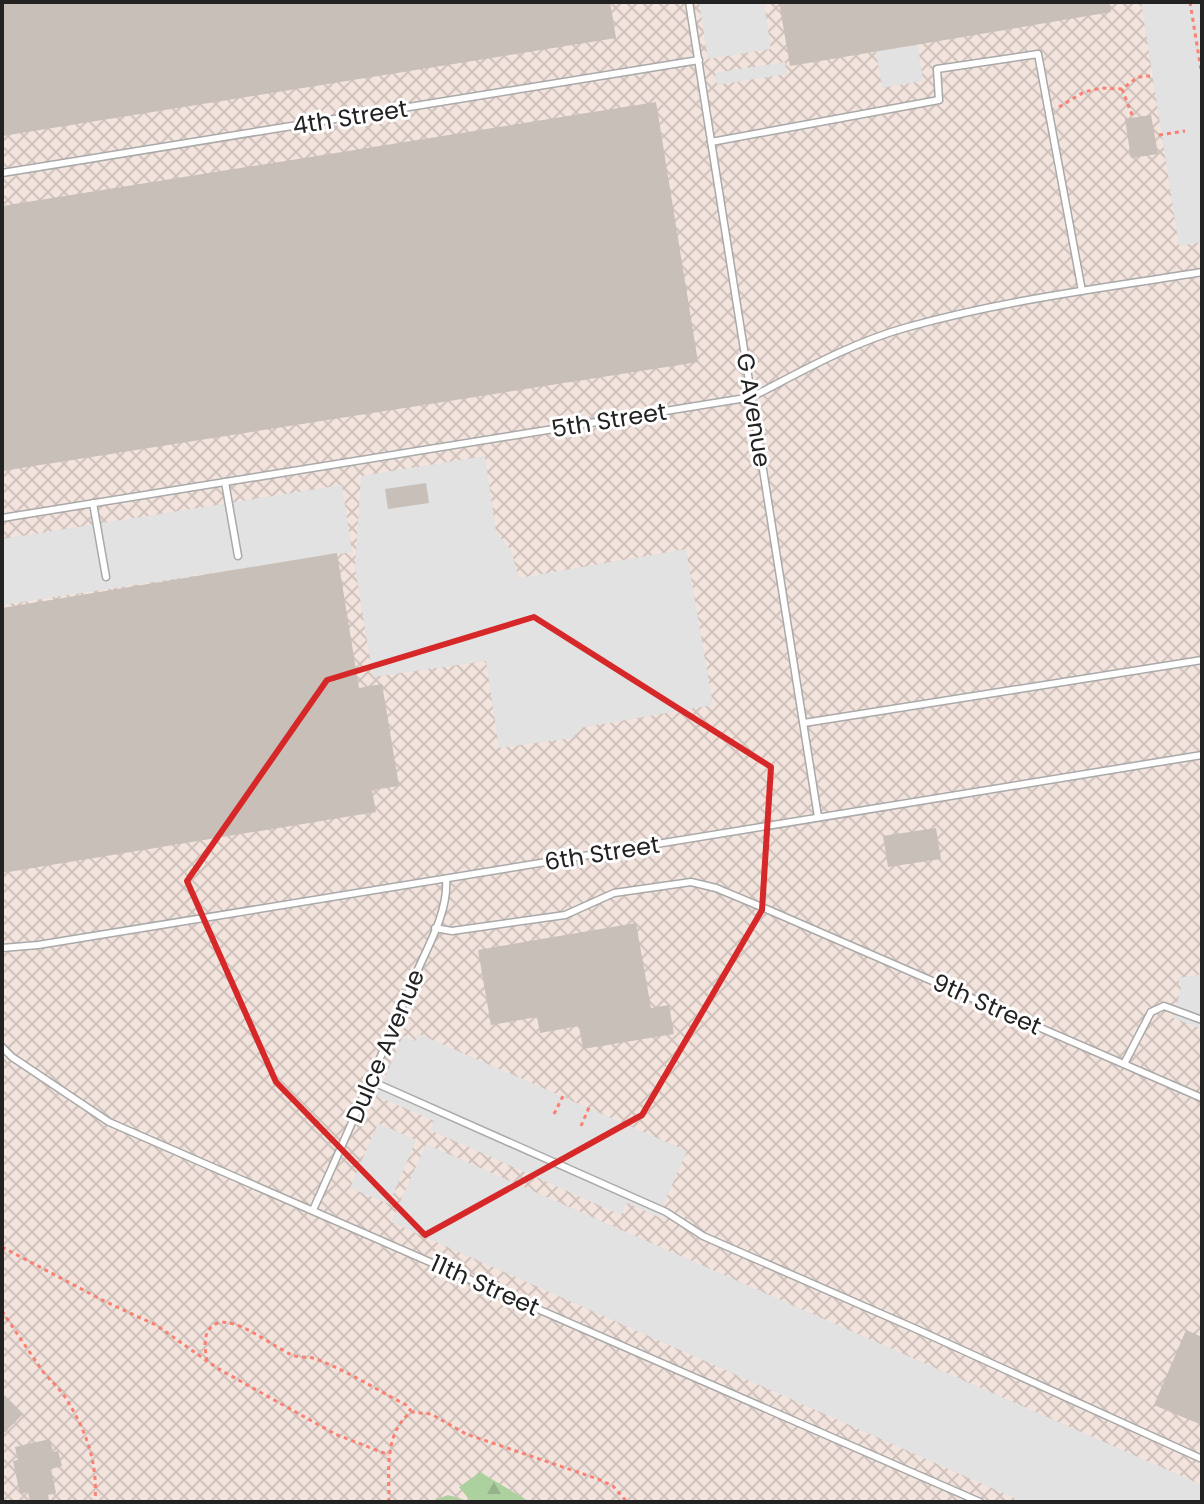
<svg xmlns="http://www.w3.org/2000/svg" width="1204" height="1504" viewBox="0 0 1204 1504" font-family="Poppins,sans-serif">
  <style>
    .military { fill: url(#military-cross-hatch) }
    .forest { fill: url(#forest-firs) }
    .parking { fill: #e2e2e2 }
    .building { fill: #c7bfb8 }
    .lines { fill: none; stroke-linecap: round; stroke-linejoin: round }
    .service-casing { stroke: #a9a9a9; stroke-width: 9 }
    .path { stroke: #fa8072; stroke-width: 3; stroke-dasharray: 4 4; stroke-linecap: butt }
    .service { stroke: #fff; stroke-width: 6 }
    .marked { fill: none; stroke: #d62828; stroke-width: 6; stroke-linejoin: round }
    .labels { text-anchor: middle; dominant-baseline: central; stroke-width: 6; stroke-linejoin: round; paint-order: stroke }
    .street-label { font-size: 24px; fill: #222; stroke: #fff }
  </style>
  <defs>
    <pattern id="military-cross-hatch" width="8" height="8" patternUnits="userSpaceOnUse" patternTransform="scale(2)"><rect width="8" height="8" fill="#f3e3dd"/><path d="M0 0l8 8M0 8l8-8" fill="none" stroke="#d0c2bd"/></pattern>
    <pattern id="forest-firs" width="22" height="20" patternUnits="userSpaceOnUse" patternTransform="scale(2)"><rect width="22" height="20" fill="#add19e"/><path d="M5 1l3.5 6h-7zM16 11l3.5 6h-7z" fill="#95b388"/></pattern>
  </defs>
  <rect width="100%" height="100%" fill="#f2efe9"/>
  <rect class="military" x="2" y="2" width="1200" height="1500"/>
  <polygon class="forest" points="480,1472 530,1502 430,1502 448,1495 471,1502 459,1487"/>
  <g class="parking">
    <polygon points="699,2 764,2 771,49 708,59"/>
    <polygon points="1141,2 1202,2 1202,242 1179,246"/>
    <polygon points="918,45 923,81 882,88 876,51"/>
    <polygon points="785,62 787,74 717,85 715,73"/>
    <polygon points="485,456 496,532 511,550 519,578 686,549 713,705 580,728 573,738 499,748 486,661 373,677 355,568 361,476"/>
    <polygon points="342,485 352,552 2,605 2,539"/>
    <polygon points="1202,974 1202,1029 1173,1018 1181,989 1178,978"/>
    <polygon points="419,1034 687,1151 658,1217 627,1203 621,1215 430,1130 434,1121 377,1096 403,1036 415,1041"/>
    <polygon points="378,1123 416,1140 389,1204 350,1188"/>
    <polygon points="426,1144 1202,1485 1202,1502 1023,1502 391,1222"/>
  </g>
  <g class="building">
    <polygon points="2,2 610,2 616,38 2,136"/>
    <polygon points="779,2 1109,2 1111,12 790,66"/>
    <polygon points="656,102 698,362 2,471 2,206"/>
    <polygon points="1151,115 1158,154 1131,158 1125,119"/>
    <polygon points="426,483 429,503 388,509 385,489"/>
    <polygon points="337,553 359,688 382,684 399,786 372,790 376,812 2,873 2,608"/>
    <polygon points="936,828 941,859 888,867 883,836"/>
    <polygon points="636,923 651,1008 669,1005 674,1034 583,1049 579,1026 540,1033 537,1017 491,1025 478,950"/>
    <polygon points="1186,1330 1202,1337 1202,1425 1154,1405"/>
    <polygon points="2,1394 23,1414 4,1433 2,1430"/>
    <polygon points="50,1439 53,1452 58,1451 62,1466 51,1469 56,1493 48,1495 49,1500 30,1502 28,1492 20,1494 13,1461 18,1460 15,1447"/>
  </g>
  <g class="lines">
    <defs>
      <g id="service">
        <polyline points="689,2 818,817"/>
        <polyline points="711,142 939,100 937,69 1038,54 1082,291"/>
        <polyline points="2,173 699,60"/>
        <polyline points="225,482 238,556"/>
        <polyline points="93,503 106,577"/>
        <path d="M2 518 752 397C802 371 853 342 908 327 1004 300 1104 288 1202 272"/>
        <polyline points="804,723 1202,660"/>
        <polyline points="435,928 452,931 565,915 614,893 691,882 716,888 771,911 1202,1098"/>
        <polyline points="2,948 38,945 1202,755"/>
        <polyline points="2,1047 12,1057 109,1122 980,1502"/>
        <polyline points="1124,1064 1151,1012 1164,1006 1202,1020"/>
        <polyline points="371,1081 666,1212 703,1236 916,1329 1202,1459"/>
        <path d="M313 1210C347 1135 380 1059 412 983 425 951 449 913 446 879"/>
      </g>
    </defs>
    <use href="#service" class="service-casing"/>
    <g class="path">
      <polyline points="1190,2 1202,76"/>
      <polyline points="1122,89 1132,115"/>
      <polyline points="1059,107 1084,92 1101,88 1122,89 1138,77 1150,76"/>
      <polyline points="1159,135 1185,131"/>
      <polyline points="554,1114 564,1094"/>
      <polyline points="581,1126 590,1105"/>
      <polyline points="2,1247 106,1302 156,1325 217,1368 335,1434 389,1455"/>
      <path d="M2 1311C16 1332 30 1353 44 1373 51 1381 59 1388 65 1397 86 1430 98 1462 95 1502"/>
      <path d="M207 1361C205 1348 201 1329 218 1323 236 1317 274 1347 292 1355 299 1358 308 1356 316 1359 347 1371 376 1389 406 1405L411 1411"/>
      <path d="M389 1502C389 1470 384 1433 411 1412L431 1414 466 1434 598 1479 613 1486 627 1502"/>
    </g>
    <use href="#service" class="service"/>
  </g>
  <path class="marked" d="M534 617 771 767 762 910 642 1115 425 1235 276 1082 187 881 327 680Z"/>
  <g class="labels">
    <g class="street-label">
      <text transform="translate(350 117) rotate(-9)">4th Street</text>
      <text transform="translate(754 410) rotate(81)">G Avenue</text>
      <text transform="translate(609 420) rotate(-9)">5th Street</text>
      <text transform="translate(602 853) rotate(-9)">6th Street</text>
      <text transform="translate(987 1004) rotate(24)">9th Street</text>
      <text transform="translate(385 1046) rotate(-67)">Dulce Avenue</text>
      <text transform="translate(485 1285) rotate(24)">11th Street</text>
    </g>
  </g>
  <rect width="1204" height="1504" fill="none" stroke="#222222" stroke-width="8"/>
</svg>
